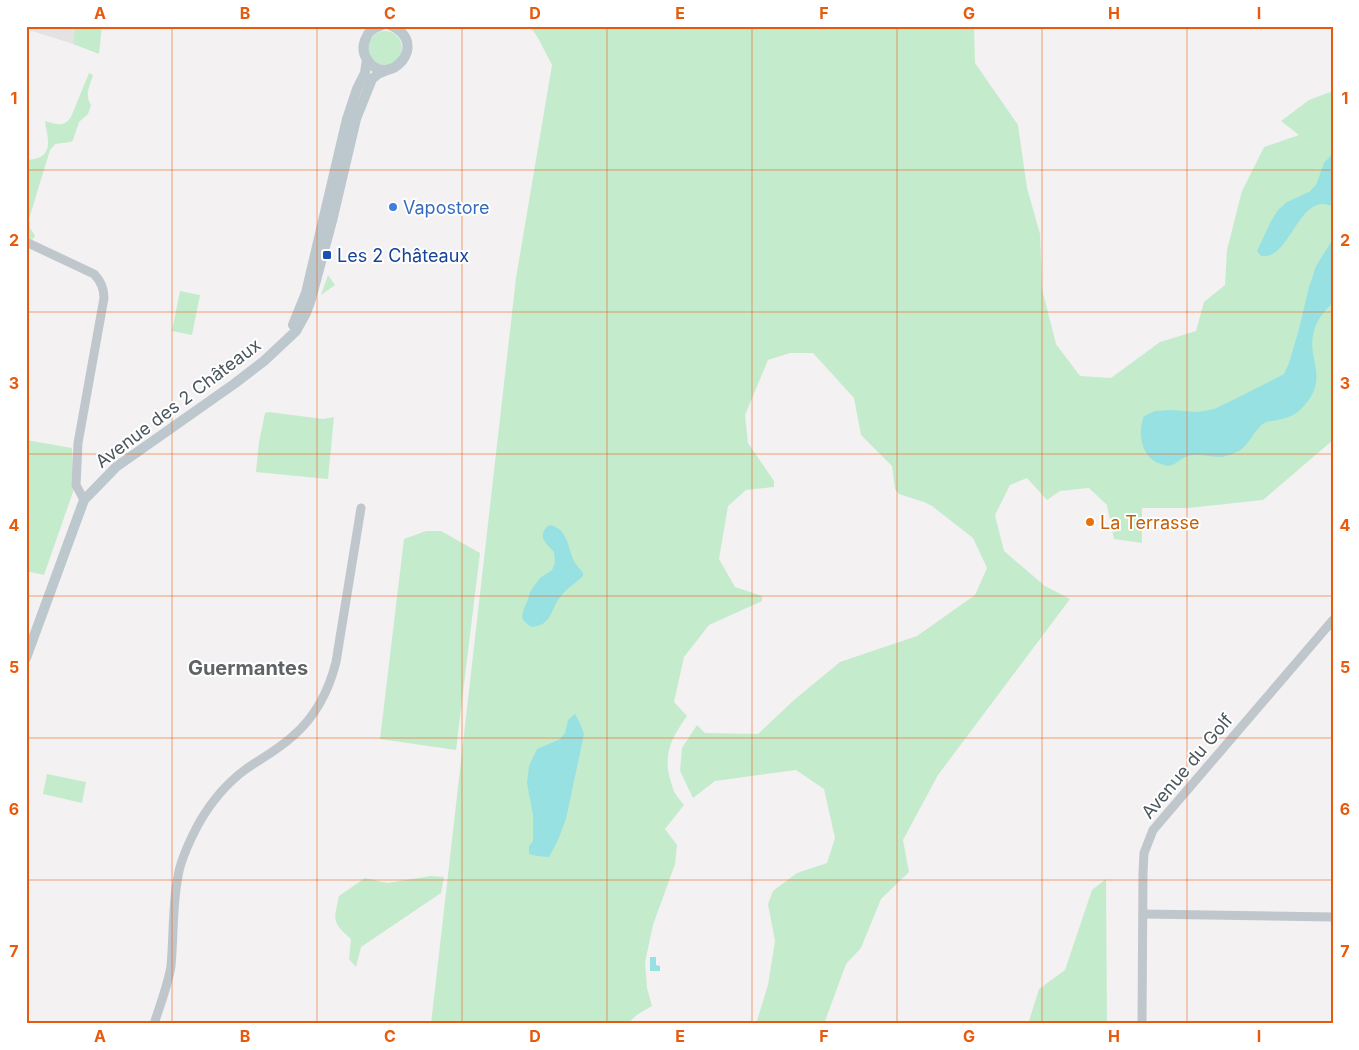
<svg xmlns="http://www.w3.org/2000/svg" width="1359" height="1050" viewBox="0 0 1359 1050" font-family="Inter,sans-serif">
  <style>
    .education { fill: #e4e2e3 }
    .green { fill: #c5ebcd }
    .water { fill: #97e1e3 }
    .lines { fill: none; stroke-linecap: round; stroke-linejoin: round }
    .tertiary { stroke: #bfc7cc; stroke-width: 9 }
    .secondary { stroke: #bcc8cd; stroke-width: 10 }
    .grid { fill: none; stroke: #e8590c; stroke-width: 1; stroke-opacity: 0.55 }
    .shop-dot { fill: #3f7fe0; stroke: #fff; stroke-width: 2 }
    .transit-dot { fill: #1a4fb4; stroke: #fff; stroke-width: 2 }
    .food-dot { fill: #e8710a; stroke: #fff; stroke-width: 2 }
    .labels { text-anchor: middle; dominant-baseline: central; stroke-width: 4; stroke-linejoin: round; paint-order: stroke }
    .shop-label { font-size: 18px; fill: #366cbe; stroke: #fff; text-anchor: start }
    .transit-label { font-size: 18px; fill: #164399; stroke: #fff; text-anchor: start }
    .street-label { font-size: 18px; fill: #4b575d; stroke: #fff }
    .food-label { font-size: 18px; fill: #c56008; stroke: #fff; text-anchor: start }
    .quarter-label { font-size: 20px; font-weight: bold; fill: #5e6365; stroke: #fff }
    .neatline { fill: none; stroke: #e8590c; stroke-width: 2 }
    .grid-label { font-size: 16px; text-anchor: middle; font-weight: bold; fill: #e8590c }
  </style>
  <rect width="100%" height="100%" fill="#f3f1f2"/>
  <polygon class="education" points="26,26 75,26 73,44 26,29"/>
  <g class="green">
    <polygon points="75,26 102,26 99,54 73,44"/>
    <path d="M530 26H974L975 63 1018 125 1027 188 1040 234 1042 289 1056 344 1080 376 1111 378 1160 342 1196 331 1204 302 1225 285 1227 250 1242 191 1264 147 1299 135 1281 121 1309 100 1333 91V440L1263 500 1188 508H1142V543L1114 539 1107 505 1089 488 1060 491 1047 500 1027 478 1010 485 995 515 1004 551 1045 586 1070 599 938 775 903 840 909 872 881 899 861 948 846 964 824 1024H756L768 985 775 941 768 904 773 891 797 873 827 863 835 838 824 789 796 770 715 781 693 798 680 771 682 748 697 725 705 733 758 734 794 700 840 662 917 636 975 595 987 568 973 538 932 506 924 502 899 494 895 489 892 466 861 435 854 398 813 353H790L768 360 745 415 748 443 774 481V487L746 490 728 506 719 559 735 587 762 596V601L709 625 684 657 674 702 687 716C672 737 662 755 671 782 672 785 673 790 675 793 677 797 681 801 684 805L665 829 677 845 675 864 653 925 645 962 647 988 652 1006 638 1014 627 1024H431L516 278 552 65 538 38Z"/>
    <circle cx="385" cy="48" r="17"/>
    <path d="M89 73 93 75C90 85 84 95 91 105L88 114 79 122 73 140 71 142 55 144 50 150 29 219 30 228 35 236 32 240 26 237V161C31 159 38 159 42 156 53 148 46 132 45 121 57 124 63 128 71 117Z"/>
    <polygon points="328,275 335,285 321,295"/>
    <polygon points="180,291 200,295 192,335 172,331"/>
    <polygon points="269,412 323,419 334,417 328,479 256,472 259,442 265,413"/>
    <polygon points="26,440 72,448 74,489 44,575 26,571"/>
    <polygon points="426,531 441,531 480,553 456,750 380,739 404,539"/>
    <polygon points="47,774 86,782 82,803 43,794"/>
    <path d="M431 876 444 877 441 893 361 947 356 967 349 959 351 939C331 921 334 920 339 896L365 878 387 883Z"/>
    <polygon points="1106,879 1107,1024 1028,1024 1039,989 1065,970 1092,890"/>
  </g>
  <g class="water">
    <path d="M1333 153V207C1299 189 1291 261 1261 256L1257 251 1271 221 1278 210 1287 202 1309 192 1316 185 1324 163Z"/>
    <path d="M1333 239V302C1325 311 1317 319 1314 331 1306 360 1330 377 1304 406 1296 415 1288 418 1277 420 1274 421 1269 421 1266 422 1254 428 1250 446 1237 452 1218 461 1213 455 1196 455 1182 454 1178 465 1168 466 1166 466 1163 464 1161 464 1141 458 1137 432 1144 416L1155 411 1171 410 1198 412 1214 409 1237 398 1284 374 1289 363 1299 329 1309 287 1316 266Z"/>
    <path d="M549 525C569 528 567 549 575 563 578 567 581 570 583 573V576C576 583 568 587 562 595 549 609 554 625 531 627L523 620 522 616 524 608 527 602 531 590 540 578 552 570 555 563 554 552C546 543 536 536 549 525Z"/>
    <polygon points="575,714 580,723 584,734 566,819 558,840 549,857 537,856 529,854 529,846 533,841 533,815 527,783 529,766 537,749 560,739 565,733 568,720"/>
    <polygon points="650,957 656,957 656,965 660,966 660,971 650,971"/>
  </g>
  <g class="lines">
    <g class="tertiary">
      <path d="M26 242 94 274C101 281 104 288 104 298L78 443 76 485 84 500"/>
      <polyline points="1143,914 1333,917"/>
      <path d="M154 1024C160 1005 168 985 171 966 174 934 172 902 179 871 183 854 191 838 199 823 211 802 227 783 246 769 262 758 279 749 293 736 315 717 329 690 336 662L361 508"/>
      <polyline points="1142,1024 1143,873 1144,853 1153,830 1333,620"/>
    </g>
    <g class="secondary">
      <path d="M380 26C373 28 368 32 366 38 362 46 363 54 368 61 389 89 430 44 392 26"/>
      <polyline points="293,325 306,293 347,119 357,89 365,73 367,59"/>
      <polyline points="26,658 84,500 116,467 234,384 264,361 296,331 306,313 311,299 332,221 356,119 372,79 378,74 390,69"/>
    </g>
  </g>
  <path class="grid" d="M172 26V1024M317 26V1024M462 26V1024M607 26V1024M752 26V1024M897 26V1024M1042 26V1024M1187 26V1024M26 170H1333M26 312H1333M26 454H1333M26 596H1333M26 738H1333M26 880H1333"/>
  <circle class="shop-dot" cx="393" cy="207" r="5"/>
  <rect class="transit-dot" x="322" y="250" width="10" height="10" rx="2.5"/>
  <circle class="food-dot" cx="1090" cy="522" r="5"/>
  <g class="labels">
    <g class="shop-label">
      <text x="403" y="207">Vapostore</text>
    </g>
    <g class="transit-label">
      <text x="337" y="255">Les 2 Châteaux</text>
    </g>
    <g class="street-label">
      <text transform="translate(178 403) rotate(-37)">Avenue des 2 Châteaux</text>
      <text transform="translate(1187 766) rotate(-50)">Avenue du Golf</text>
    </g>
    <g class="food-label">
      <text x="1100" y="522">La Terrasse</text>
    </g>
    <g class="quarter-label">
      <text x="248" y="668">Guermantes</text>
    </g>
  </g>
  <rect width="1359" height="1050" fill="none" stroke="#ffffff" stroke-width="55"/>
  <rect x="28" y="28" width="1304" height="994" class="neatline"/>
  <g class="grid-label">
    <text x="100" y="19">A</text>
    <text x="245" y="19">B</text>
    <text x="390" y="19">C</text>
    <text x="535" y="19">D</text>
    <text x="680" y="19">E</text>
    <text x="824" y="19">F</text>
    <text x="969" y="19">G</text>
    <text x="1114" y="19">H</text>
    <text x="1259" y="19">I</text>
    <text x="14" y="104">1</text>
    <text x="1345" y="104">1</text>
    <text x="14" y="246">2</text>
    <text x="1345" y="246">2</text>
    <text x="14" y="389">3</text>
    <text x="1345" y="389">3</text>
    <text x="14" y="531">4</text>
    <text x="1345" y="531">4</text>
    <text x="14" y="673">5</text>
    <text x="1345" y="673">5</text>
    <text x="14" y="815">6</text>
    <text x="1345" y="815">6</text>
    <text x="14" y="957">7</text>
    <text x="1345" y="957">7</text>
    <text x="100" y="1042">A</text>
    <text x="245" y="1042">B</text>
    <text x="390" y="1042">C</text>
    <text x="535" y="1042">D</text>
    <text x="680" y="1042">E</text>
    <text x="824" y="1042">F</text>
    <text x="969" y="1042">G</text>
    <text x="1114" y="1042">H</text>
    <text x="1259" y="1042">I</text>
  </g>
</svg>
